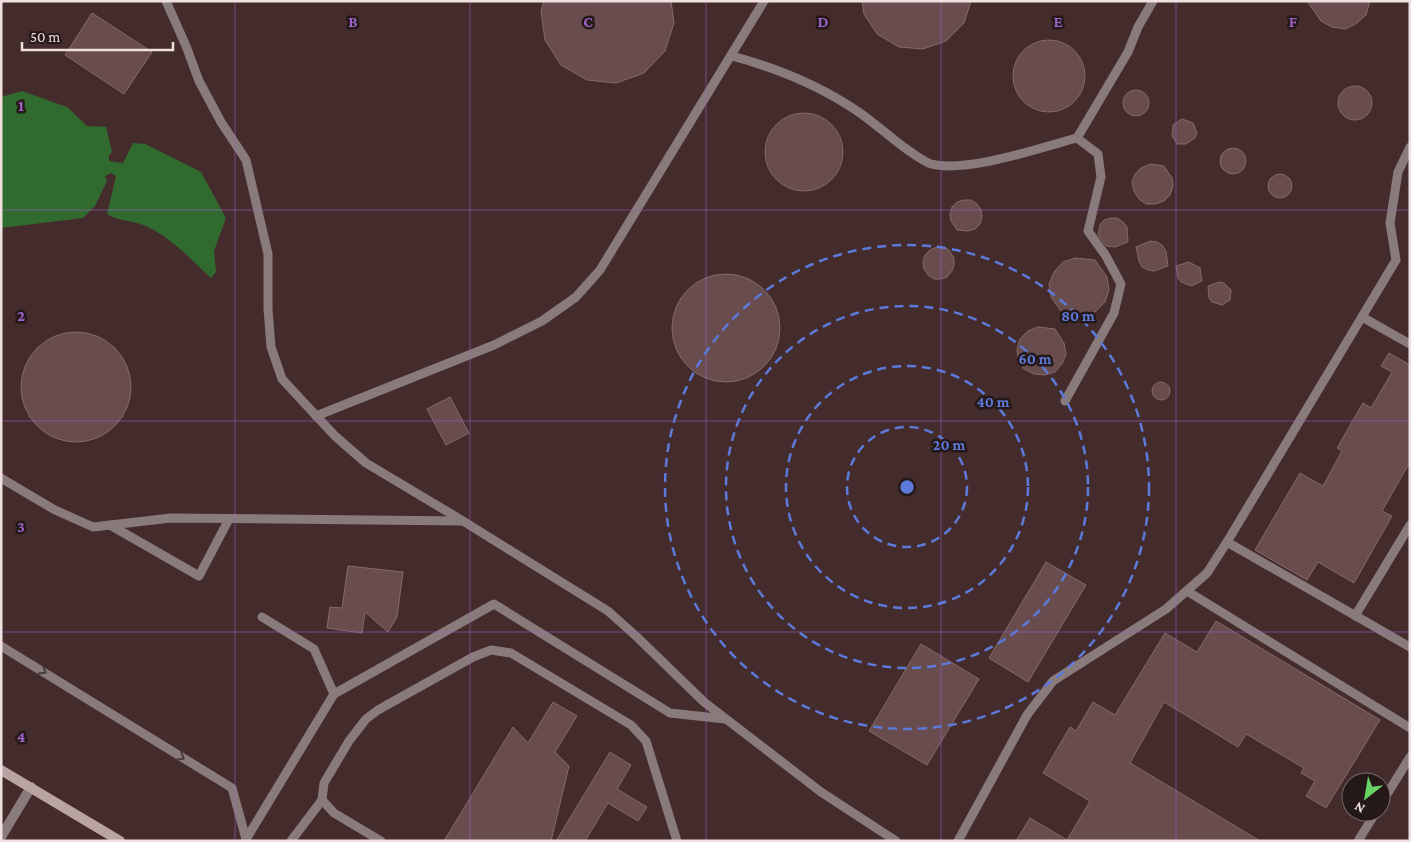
<svg xmlns="http://www.w3.org/2000/svg" width="1411" height="842" viewBox="0 0 1411 842" font-family="'Crimson Pro',serif">
  <style>
    .water { fill: #316a2f }
    .building { fill: #694d4e; stroke: #866969 }
    .lines { fill: none; stroke-linecap: round; stroke-linejoin: round }
    .lane { stroke: #897b7b; stroke-width: 9 }
    .street { stroke: #897b7b; stroke-width: 10 }
    .secondary { stroke: #b9a3a3; stroke-width: 10 }
    .oneway { stroke: #473b3b }
    .grid { fill: none; stroke: #9e62c9; stroke-width: 1; stroke-opacity: 0.55 }
    .ring { fill: none; stroke: #5d7ada; stroke-width: 2.5; stroke-dasharray: 9 6 }
    .grid-label { font-size: 16px; text-anchor: middle; font-weight: bold; fill: #9e62c9; stroke: #241818; stroke-width: 5; stroke-linejoin: round; paint-order: stroke }
    .centre { fill: #5d7ada; stroke: #241818; stroke-width: 2.5 }
    .ring-label { font-size: 15px; text-anchor: middle; font-weight: bold; fill: #5d7ada; stroke: #241818; stroke-width: 5; stroke-linejoin: round; paint-order: stroke }
  </style>
  <rect width="100%" height="100%" fill="#452c2c"/>
  <path class="water" d="M22 91 67 107 87 126 106 127 112 152 109 155V161L123 163 133 143 145 144 201 172 226 218 214 251 216 272 211 278C192 260 171 238 148 227 135 220 119 222 107 214L116 176 111 173 105 176 107 181 95 206 83 218 1 228V97Z"/>
  <g class="building">
    <polygon points="544,1 671,1 674,23 665,51 644,73 616,83 587,80 561,65 545,40 541,11"/>
    <polygon points="862,1 971,1 964,23 946,41 923,49 899,47 877,34 864,14"/>
    <polygon points="1307,1 1370,1 1366,15 1356,24 1345,29 1332,27 1321,21"/>
    <polygon points="92,13 152,52 124,94 65,55"/>
    <circle cx="1049" cy="76" r="36"/>
    <circle cx="1355" cy="103" r="17"/>
    <circle cx="1136" cy="103" r="13"/>
    <circle cx="804" cy="152" r="39"/>
    <polygon points="1182,119 1193,123 1197,133 1195,138 1186,144 1177,144 1172,136 1173,125"/>
    <circle cx="1233" cy="161" r="13"/>
    <polygon points="1150,164 1164,166 1172,178 1173,186 1170,195 1164,201 1155,204 1146,204 1139,199 1134,191 1132,182 1135,174 1141,168"/>
    <circle cx="1280" cy="186" r="12"/>
    <polygon points="964,200 971,200 977,204 981,210 982,217 980,224 975,229 968,231 957,230 951,221 950,214 952,207 957,202"/>
    <polygon points="1111,218 1117,218 1123,222 1127,227 1128,242 1115,247 1106,246 1098,235 1100,225 1104,220"/>
    <polygon points="1150,241 1157,242 1162,245 1166,251 1168,266 1154,271 1148,270 1142,267 1139,261 1136,247"/>
    <polygon points="937,247 948,249 954,258 954,265 952,271 947,277 941,279 934,279 928,275 924,269 923,262 925,255 930,250"/>
    <polygon points="1075,258 1095,260 1107,277 1109,290 1105,302 1095,312 1083,316 1063,314 1051,297 1049,284 1054,272 1063,262"/>
    <polygon points="1189,262 1200,268 1202,281 1191,286 1181,282 1178,278 1176,266"/>
    <circle cx="726" cy="328" r="54"/>
    <polygon points="1219,282 1224,283 1231,290 1230,300 1222,305 1212,302 1209,298 1208,286"/>
    <polygon points="1038,327 1055,329 1064,343 1066,354 1062,364 1055,372 1045,375 1034,374 1024,369 1018,360 1017,349 1020,339 1028,331"/>
    <circle cx="76" cy="387" r="55"/>
    <polygon points="1389,353 1410,365 1410,462 1382,511 1392,516 1354,583 1318,562 1307,580 1255,550 1300,473 1323,486 1342,451 1337,448 1363,403 1371,408 1392,372 1381,366"/>
    <circle cx="1161" cy="391" r="9"/>
    <polygon points="450,397 469,433 446,445 427,409"/>
    <polygon points="1046,562 1086,585 1028,682 989,658"/>
    <polygon points="348,566 403,572 397,617 388,632 365,612 362,633 327,628 330,607 342,608"/>
    <polygon points="1216,621 1380,720 1326,808 1306,796 1315,781 1301,773 1304,768 1246,734 1238,747 1164,702 1130,763 1260,841 1016,841 1030,818 1067,840 1090,801 1043,773 1070,727 1076,731 1093,702 1115,715 1165,633 1197,652"/>
    <polygon points="921,644 979,679 927,765 869,731"/>
    <polygon points="553,702 577,716 555,752 569,766 551,841 444,841 513,727 528,743"/>
    <polygon points="610,752 631,765 617,789 647,807 638,821 608,803 585,841 556,841"/>
  </g>
  <g class="lines">
    <g class="lane">
      <polyline points="166,1 186,46 199,81 221,122 246,160 268,254 268,309 271,347 282,379 335,436 366,463 463,521"/>
      <path d="M732 56C777 68 821 86 860 113 880 127 897 144 918 157 922 159 927 163 931 164 968 173 1039 148 1077 138L1098 154 1101 177 1088 231 1106 256 1121 284 1114 313 1065 401"/>
      <polyline points="1077,138 1128,52 1138,27 1153,1"/>
      <polyline points="1362,317 1410,344"/>
      <polyline points="316,416 494,345 542,321 576,297 600,270 764,1"/>
      <polyline points="1,478 55,510 93,527 171,518 463,521 608,611 637,637 704,702 821,792 896,841"/>
      <polyline points="110,525 199,576 229,519"/>
      <polyline points="1227,542 1410,647"/>
      <polyline points="1187,591 1410,728"/>
      <polyline points="1355,616 1410,525"/>
      <polyline points="262,617 314,649 334,694"/>
      <polyline points="1,646 232,788 246,839"/>
      <polyline points="322,800 334,813 381,841"/>
      <polyline points="1381,804 1410,757"/>
      <polyline points="245,841 334,694 494,604 670,713 725,719"/>
      <polyline points="291,841 322,800 324,783 349,741 366,719 378,710 473,657 491,650 511,653 631,725 646,741 677,841"/>
      <polyline points="958,841 1027,715 1053,681 1166,609 1207,573 1227,542 1396,260 1390,223 1398,172 1410,147"/>
      <polyline points="1358,841 1376,812"/>
    </g>
    <polyline class="street" points="1,837 31,787"/>
    <polyline class="secondary" points="1,770 120,841"/>
  </g>
  <defs><path id="oneway-chevron" d="M-2-3.5L2.5 0L-2 3.5" fill="none" stroke-width="1.6" stroke-linecap="round" stroke-linejoin="round" transform="scale(1.25)"/></defs>
  <g class="oneway">
    <use href="#oneway-chevron" transform="translate(43 671) rotate(32)"/>
    <use href="#oneway-chevron" transform="translate(181 757) rotate(32)"/>
  </g>
  <path class="grid" d="M235 1V841M470 1V841M706 1V841M941 1V841M1176 1V841M1 210H1410M1 421H1410M1 632H1410"/>
  <g class="ring">
    <circle cx="907" cy="487" r="60"/>
    <circle cx="907" cy="487" r="121"/>
    <circle cx="907" cy="487" r="181"/>
    <circle cx="907" cy="487" r="242"/>
  </g>
  <g class="grid-label">
    <text x="353" y="27">B</text>
    <text x="588" y="27">C</text>
    <text x="823" y="27">D</text>
    <text x="1058" y="27">E</text>
    <text x="1293" y="27">F</text>
    <text x="21" y="111">1</text>
    <text x="21" y="321">2</text>
    <text x="21" y="532">3</text>
    <text x="21" y="742">4</text>
  </g>
  <circle cx="907" cy="487" r="8" class="centre"/>
  <g class="ring-label">
    <text x="1078" y="321">80 m</text>
    <text x="1035" y="364">60 m</text>
    <text x="993" y="407">40 m</text>
    <text x="949" y="450">20 m</text>
  </g>
  <rect width="1411" height="842" fill="none" stroke="#f1e0e0" stroke-width="5"/>
  <g transform="translate(1366 797) rotate(211)"><circle r="24" fill="#241818" stroke="#766868"/>
  <path d="M0-4L9 19L0 12L-9 19Z" fill="#68d465"/>
  <text y="-8" font-size="14" font-weight="bold" text-anchor="middle" fill="#f1e0e0">N</text>
  </g>
  <path d="M22 42v8h151v-8" fill="none" stroke="#f1e0e0" stroke-width="2.5"/>
  <text x="30" y="42" font-size="15" fill="#f1e0e0" stroke="#241818" stroke-width="4" paint-order="stroke">50 m</text>
</svg>
